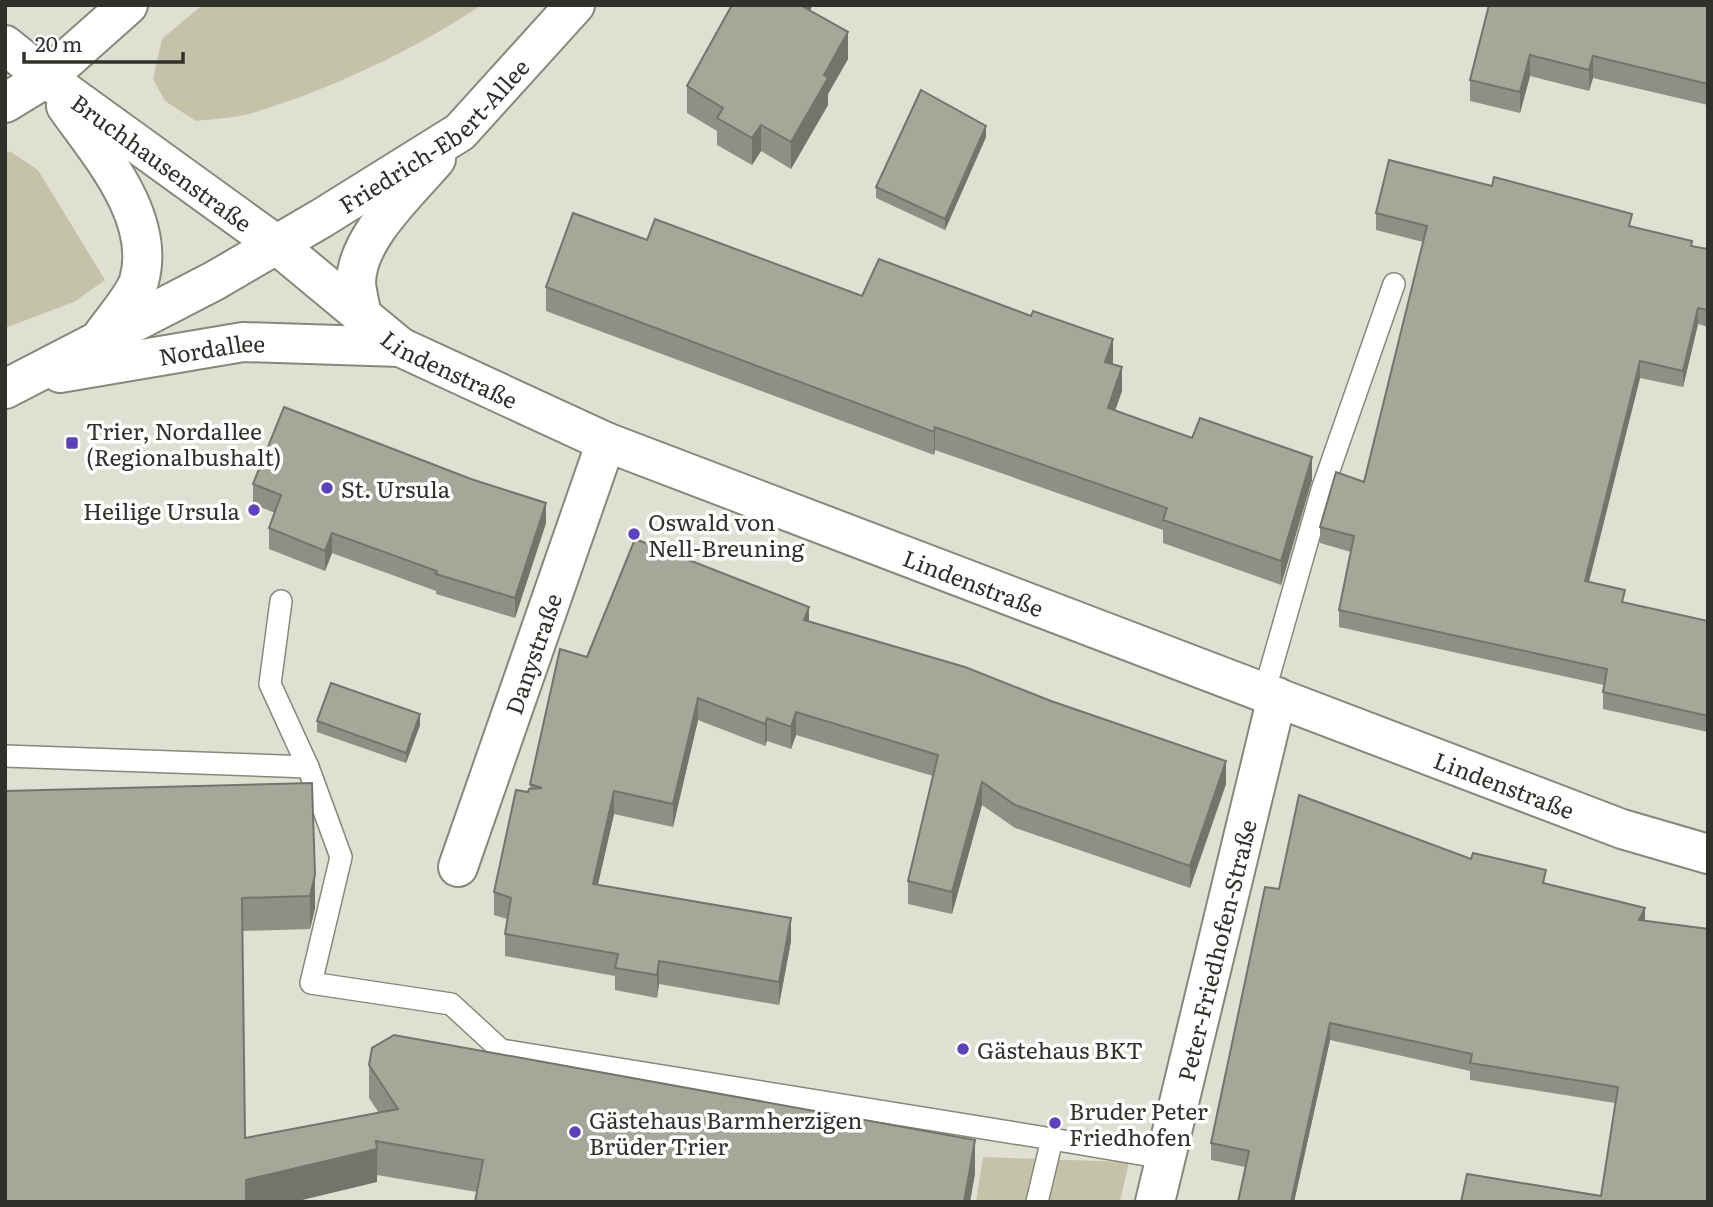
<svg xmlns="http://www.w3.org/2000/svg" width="1713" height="1207" viewBox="0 0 1713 1207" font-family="Literata,serif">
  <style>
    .green { fill: #c4c3aa }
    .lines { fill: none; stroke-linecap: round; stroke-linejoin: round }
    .lane-casing { stroke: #87877a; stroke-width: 24 }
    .street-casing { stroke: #87877a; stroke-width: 42 }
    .secondary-casing { stroke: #87877a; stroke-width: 42 }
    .lane { stroke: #fff; stroke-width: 21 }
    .street { stroke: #fff; stroke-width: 38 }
    .secondary { stroke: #fff; stroke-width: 38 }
    .wall { fill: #8f8f84 }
    .shaded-wall { fill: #74746b }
    .building { fill: #a6a699; stroke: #74746b; stroke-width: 2 }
    .poi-dot { fill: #5c43bc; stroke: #fff; stroke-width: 2.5 }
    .labels { text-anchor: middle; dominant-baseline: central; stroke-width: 7; stroke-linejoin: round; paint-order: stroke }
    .street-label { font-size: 23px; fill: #31312c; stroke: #fff }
    .poi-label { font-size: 23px; fill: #31312c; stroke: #fff; text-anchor: start }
  </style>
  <rect width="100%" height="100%" fill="#dfe0d2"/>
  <g class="green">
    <path d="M202 5H482C412 51 330 90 249 114 233 118 213 119 196 121L165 101 153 79 162 39Z"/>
    <polygon points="5,151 11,152 38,170 105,280 74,302 5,328"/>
    <polygon points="983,1157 1129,1162 1120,1202 976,1202"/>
  </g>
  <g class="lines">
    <defs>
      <g id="lane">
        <polyline points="281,601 270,684 308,767 341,857 311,983 451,1004 501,1050 1052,1139 1037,1202"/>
        <polyline points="1264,693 1322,490 1394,284"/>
        <polyline points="5,756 308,767"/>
        <polyline points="1052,1139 1164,1158"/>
      </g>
      <g id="street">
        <path id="s1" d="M5 45 46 78 277 245"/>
        <polyline points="5,103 46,78 128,5"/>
        <path d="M66 106C99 153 157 217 139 281 134 297 110 324 100 339"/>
        <path id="s2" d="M458 867 606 442"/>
        <path id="s3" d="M1155 1202 1277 697"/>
      </g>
      <g id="secondary">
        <path id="s4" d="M277 245 400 347 606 442 1622 829 1708 854"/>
        <path d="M362 316C360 305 357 294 356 283 356 238 409 191 436 159"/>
        <path id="s5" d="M60 373 243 342 400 347"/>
        <path id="s6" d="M5 389 214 281 322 218 460 132 575 5"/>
      </g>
    </defs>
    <use href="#lane" class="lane-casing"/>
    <use href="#street" class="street-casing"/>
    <use href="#secondary" class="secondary-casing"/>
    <use href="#lane" class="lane"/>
    <use href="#street" class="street"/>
    <use href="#secondary" class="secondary"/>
  </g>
  <g class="wall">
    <polygon points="1489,5 1708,5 1708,105 1593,78 1589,91 1530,76 1520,113 1470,101 1470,80"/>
    <polygon points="810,11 848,59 828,94 828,105 791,169 761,151 752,165 717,145 717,131 687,113 687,86"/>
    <polygon points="986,137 945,230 876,198 876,187"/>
    <polygon points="1376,213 1632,227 1692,246 1708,249 1708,327 1698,324 1683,387 1640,378 1588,582 1625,603 1708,621 1708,732 1603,709 1603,692 1604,685 1339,627 1339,610 1351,552 1320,543 1320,527 1364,482 1423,242 1376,230"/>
    <polygon points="647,240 1113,363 1113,364 1122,391 1115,410 1312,480 1281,585 1163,543 1163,530 935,450 934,455 546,311 546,287"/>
    <polygon points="253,484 546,523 515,618 436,594 436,591 332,553 325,571 269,549 269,528 275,513 253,504"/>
    <polygon points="809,621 1226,784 1190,888 1015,828 982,805 952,914 908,904 908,881 933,776 796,735 791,749 767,741 765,746 698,720 673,827 614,814 598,884 791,941 779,1005 659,984 657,998 615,990 615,976 505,956 505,934 507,919 494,915 494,892 530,789 530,784 587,657"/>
    <polygon points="317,721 420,725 406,763 317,732"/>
    <polygon points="312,783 315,908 310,929 242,931 245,1138 379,1113 369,1098 369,1065 975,1173 970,1202 475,1202 477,1192 377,1175 377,1182 5,1202"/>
    <polygon points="1471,859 1546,883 1645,920 1601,1196 1615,1103 1470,1080 1470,1071 1330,1040 1294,1202 1238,1202 1245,1167 1211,1160 1211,1143 1279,889"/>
  </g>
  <g class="shaded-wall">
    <polygon points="798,5 813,5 798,31"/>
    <polygon points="848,32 848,59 828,94 828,105 791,169 791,142 824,75"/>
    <polygon points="1530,55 1530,76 1520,113 1520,92"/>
    <polygon points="1593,56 1593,78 1589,91 1589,70"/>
    <polygon points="761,125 761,151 752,165 752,138"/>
    <polygon points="986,126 986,137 945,230 945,219"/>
    <polygon points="1698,308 1698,324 1683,387 1683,371"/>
    <polygon points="1113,339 1113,363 1105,385 1105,362"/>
    <polygon points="1640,361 1640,378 1585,598 1585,581"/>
    <polygon points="1122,367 1122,391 1108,431 1108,408"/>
    <polygon points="935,427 935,450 934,455 934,432"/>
    <polygon points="1312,457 1312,480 1281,585 1281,561"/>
    <polygon points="546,503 546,523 515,618 515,598"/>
    <polygon points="332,533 332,553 325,571 325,551"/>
    <polygon points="809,607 809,629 804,620"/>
    <polygon points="698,698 698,720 673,827 673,804"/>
    <polygon points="796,712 796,735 791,749 791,727"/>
    <polygon points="420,714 420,725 406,763 406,753"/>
    <polygon points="767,718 767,741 765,746 765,724"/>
    <polygon points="1226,761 1226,784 1190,888 1190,866"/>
    <polygon points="982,782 982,805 952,914 952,892"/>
    <polygon points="614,791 614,814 593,906 593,884"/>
    <polygon points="315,875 315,908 310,929 310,896"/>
    <polygon points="1645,908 1645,925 1639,920"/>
    <polygon points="791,918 791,941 779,1005 779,982"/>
    <polygon points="659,961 659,984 657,998 657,975"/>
    <polygon points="1330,1023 1330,1040 1294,1202 1291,1202"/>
    <polygon points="975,1140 975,1173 970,1202 964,1202"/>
    <polygon points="377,1149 377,1182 294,1202 246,1202 246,1180"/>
  </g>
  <g class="building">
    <polygon points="732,5 800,5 848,32 824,75 828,78 791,142 761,125 752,138 717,118 723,108 687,86"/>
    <polygon points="1489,5 1708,5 1708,84 1593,56 1589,70 1530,55 1520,92 1470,80"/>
    <polygon points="921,90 986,126 945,219 876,187"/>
    <polygon points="1389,160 1492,186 1494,177 1632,214 1629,226 1692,241 1691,246 1708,249 1708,310 1698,308 1683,371 1640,361 1585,581 1625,590 1622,602 1708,621 1708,716 1603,692 1607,669 1339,610 1354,536 1320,527 1336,472 1364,482 1427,226 1376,213"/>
    <polygon points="573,213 647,240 655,219 862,296 879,259 1031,316 1033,311 1113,339 1105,362 1122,367 1108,408 1192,438 1200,418 1312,457 1281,561 1163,520 1167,508 935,427 934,432 546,287"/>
    <polygon points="284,407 471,479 546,503 515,598 436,574 437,571 332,533 325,551 269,528 281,495 253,484"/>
    <polygon points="635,539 809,607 804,620 965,667 1051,701 1226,761 1190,866 1015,805 982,782 952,892 908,881 938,755 796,712 791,727 767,718 765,724 698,698 673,804 614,791 593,884 791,918 779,982 659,961 657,975 615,968 618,954 505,934 511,898 494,892 516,790 528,792 529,789 542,788 530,784 560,649 587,657"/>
    <polygon points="331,683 420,714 406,753 317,721"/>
    <polygon points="312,783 315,875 310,896 242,898 245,1138 398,1109 369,1065 372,1048 394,1035 975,1140 964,1202 475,1202 483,1160 376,1141 377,1149 246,1180 246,1202 5,1202 5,791"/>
    <polygon points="1299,795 1471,859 1473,853 1546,870 1543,883 1645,908 1639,920 1708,929 1708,1202 1461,1202 1467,1174 1601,1196 1618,1087 1470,1063 1472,1054 1330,1023 1291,1202 1238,1202 1249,1151 1211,1143 1265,887 1279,889"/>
  </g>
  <g class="poi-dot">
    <rect x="65" y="436" width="14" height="14" rx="3.5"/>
    <circle cx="327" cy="488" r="7"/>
    <circle cx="254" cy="510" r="7"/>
    <circle cx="634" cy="534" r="7"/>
    <circle cx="963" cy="1049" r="7"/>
    <circle cx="1055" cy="1123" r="7"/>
    <circle cx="575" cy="1132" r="7"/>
  </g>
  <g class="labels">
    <g class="street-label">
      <text stroke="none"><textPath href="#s6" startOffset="500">Friedrich-Ebert-Allee</textPath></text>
      <text stroke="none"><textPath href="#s1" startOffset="196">Bruchhausenstraße</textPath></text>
      <text stroke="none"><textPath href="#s5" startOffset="154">Nordallee</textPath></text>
      <text stroke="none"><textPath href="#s4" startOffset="214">Lindenstraße</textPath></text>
      <text stroke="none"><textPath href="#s4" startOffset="780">Lindenstraße</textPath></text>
      <text stroke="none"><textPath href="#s2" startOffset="226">Danystraße</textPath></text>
      <text stroke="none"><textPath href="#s4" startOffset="1348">Lindenstraße</textPath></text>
      <text stroke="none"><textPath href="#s3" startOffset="259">Peter-Friedhofen-Straße</textPath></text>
    </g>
    <g class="poi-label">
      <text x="86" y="430">Trier, Nordallee<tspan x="86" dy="26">(Regionalbushalt)</tspan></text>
      <text x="341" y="488">St. Ursula</text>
      <text x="240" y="510" text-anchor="end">Heilige Ursula</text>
      <text x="648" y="521">Oswald von<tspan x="648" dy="26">Nell-Breuning</tspan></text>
      <text x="977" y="1049">Gästehaus BKT</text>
      <text x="1069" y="1110">Bruder Peter<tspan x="1069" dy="26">Friedhofen</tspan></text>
      <text x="589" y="1119">Gästehaus Barmherzigen<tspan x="589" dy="26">Brüder Trier</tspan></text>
    </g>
  </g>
  <rect width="1713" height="1207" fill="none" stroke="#31312c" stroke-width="14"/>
  <path d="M24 52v10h159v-10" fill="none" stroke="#31312c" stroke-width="3.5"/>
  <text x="35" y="52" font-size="21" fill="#31312c" stroke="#ffffff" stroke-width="5" paint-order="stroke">20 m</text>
</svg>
